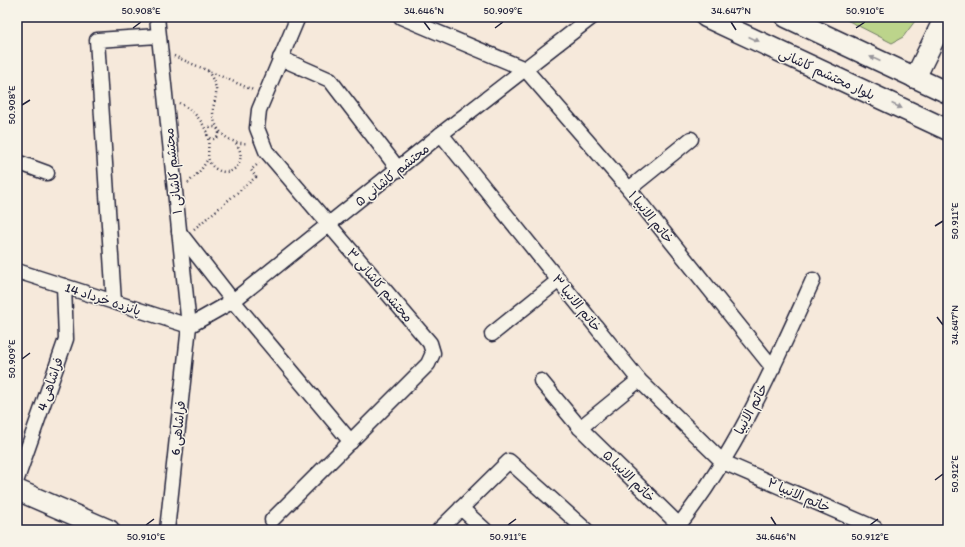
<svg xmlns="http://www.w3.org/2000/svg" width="965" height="547" viewBox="0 0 965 547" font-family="Itim,'Playpen Sans Arabic',sans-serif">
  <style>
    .green { fill: #bcd48b; stroke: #6f7b63 }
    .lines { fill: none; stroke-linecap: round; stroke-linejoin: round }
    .street-casing { stroke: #22223b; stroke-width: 17 }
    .secondary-casing { stroke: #22223b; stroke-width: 23 }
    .path { stroke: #22223b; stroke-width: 2.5; stroke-dasharray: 1 3; stroke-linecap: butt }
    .street { stroke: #f7f3e8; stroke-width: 14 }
    .secondary { stroke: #f7f3e8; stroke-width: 20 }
    .oneway { fill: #97959a }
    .ticks { fill: none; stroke: #22223b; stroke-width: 1.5 }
    .labels { text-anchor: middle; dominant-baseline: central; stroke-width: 3; stroke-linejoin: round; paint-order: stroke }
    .street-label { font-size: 13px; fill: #22223b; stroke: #f7f3e8 }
    .neatline { fill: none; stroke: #22223b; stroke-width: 1.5 }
    .ticks-label { font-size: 10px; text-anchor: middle; fill: #22223b }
  </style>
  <rect width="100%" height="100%" fill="#f6e9db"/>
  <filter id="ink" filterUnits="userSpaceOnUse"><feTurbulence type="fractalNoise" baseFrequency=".025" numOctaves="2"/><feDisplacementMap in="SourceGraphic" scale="8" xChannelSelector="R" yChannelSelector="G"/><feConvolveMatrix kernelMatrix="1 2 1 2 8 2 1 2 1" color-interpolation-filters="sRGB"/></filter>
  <g filter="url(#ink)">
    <polygon class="green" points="841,17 908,17 915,21 903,37 892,43"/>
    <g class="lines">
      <defs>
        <g id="street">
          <polyline points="157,17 189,326 167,530"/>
          <polyline points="401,17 525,69 629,189 773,368"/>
          <polyline points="280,58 330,80 399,170"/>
          <polyline points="441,134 639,380 723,462 875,528"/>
          <polyline points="17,162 47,173"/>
          <polyline points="629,189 691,139"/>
          <polyline points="179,232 233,301 351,442"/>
          <polyline points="17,271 189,326"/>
          <polyline points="114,302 97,40 158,36"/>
          <polyline points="189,326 233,301 441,134 592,17"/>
          <polyline points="492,334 559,280"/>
          <polyline points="541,381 580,428 679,525"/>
          <polyline points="580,428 639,380"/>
          <polyline points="17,479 66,339 64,286"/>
          <polyline points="461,508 485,530"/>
          <polyline points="272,520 428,364 433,353 430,343 266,151 257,128 259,110 298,17"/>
          <polyline points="439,530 509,461 586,530"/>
          <path d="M675 530C735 456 774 366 813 280"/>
        </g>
        <g id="secondary">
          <polyline points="706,17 948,130"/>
          <polyline points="786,17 948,93"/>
          <polyline points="915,78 945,17"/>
          <polyline points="17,490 109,530"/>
        </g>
      </defs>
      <use href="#street" class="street-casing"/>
      <use href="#secondary" class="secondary-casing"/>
      <g class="path">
        <polyline points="174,56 253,90"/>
        <path d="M208 71C211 76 214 81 216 88 217 96 214 102 213 109 212 129 228 145 248 143"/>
        <path d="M179 103C193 110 205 122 208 138 210 149 204 162 216 169 234 180 249 158 235 142"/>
        <circle cx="213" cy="133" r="6"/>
        <polyline points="188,183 201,170 208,159"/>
        <polyline points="194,229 256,177 251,170 259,163"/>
      </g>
      <use href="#street" class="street"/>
      <use href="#secondary" class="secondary"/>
    </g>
    <defs><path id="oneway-solid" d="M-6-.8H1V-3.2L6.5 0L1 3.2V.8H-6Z"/></defs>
    <g class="oneway">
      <use href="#oneway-solid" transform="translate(754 39) rotate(25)"/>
      <use href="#oneway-solid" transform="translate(875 59) rotate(-155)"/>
      <use href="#oneway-solid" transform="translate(897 106) rotate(25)"/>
    </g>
  </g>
  <path class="ticks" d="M424 22 430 30M731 22 736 30M133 28 141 22M495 28 503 22M856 28 865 22M22 105 30 100M935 226 943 221M937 317 943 325M22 359 30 353M935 480 943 474M771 517 776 525M146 525 154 519M508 525 516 519M870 525 878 519"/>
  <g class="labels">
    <g class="street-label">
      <text transform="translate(827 74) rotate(25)">بلوار محتشم کاشانی</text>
      <text transform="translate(173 171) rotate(-96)">محتشم کاشانی ۱</text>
      <text transform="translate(392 175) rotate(-39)">محتشم کاشانی ۵</text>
      <text transform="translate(651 217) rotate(51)">خاتم الانبیا ۱</text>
      <text transform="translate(380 285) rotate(49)">محتشم کاشانی ۳</text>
      <text transform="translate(103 299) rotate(18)">پانزده خرداد 14</text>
      <text transform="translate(577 303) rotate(51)">خاتم الانبیا ۳</text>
      <text transform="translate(50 384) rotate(-71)">فراشاهی 4</text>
      <text transform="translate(751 409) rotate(-62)">خاتم الانبیا</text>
      <text transform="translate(178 428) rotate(-84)">فراشاهی 6</text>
      <text transform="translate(629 476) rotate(45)">خاتم الانبیا ۵</text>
      <text transform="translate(799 495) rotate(23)">خاتم الانبیا ۲</text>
    </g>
  </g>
  <rect width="965" height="547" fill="none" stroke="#f7f3e8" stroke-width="44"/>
  <rect x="22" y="22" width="921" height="503" class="neatline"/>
  <g class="ticks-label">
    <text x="141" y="14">50.908°E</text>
    <text x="424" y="14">34.646°N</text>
    <text x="503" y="14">50.909°E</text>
    <text x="731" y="14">34.647°N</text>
    <text x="865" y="14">50.910°E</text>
    <text transform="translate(11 105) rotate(-90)" y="4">50.908°E</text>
    <text transform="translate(954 221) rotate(-90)" y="4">50.911°E</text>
    <text transform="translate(954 325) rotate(-90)" y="4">34.647°N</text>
    <text transform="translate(11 359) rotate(-90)" y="4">50.909°E</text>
    <text transform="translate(954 474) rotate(-90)" y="4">50.912°E</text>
    <text x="146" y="540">50.910°E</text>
    <text x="508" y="540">50.911°E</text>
    <text x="776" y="540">34.646°N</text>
    <text x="870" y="540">50.912°E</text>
  </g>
</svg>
